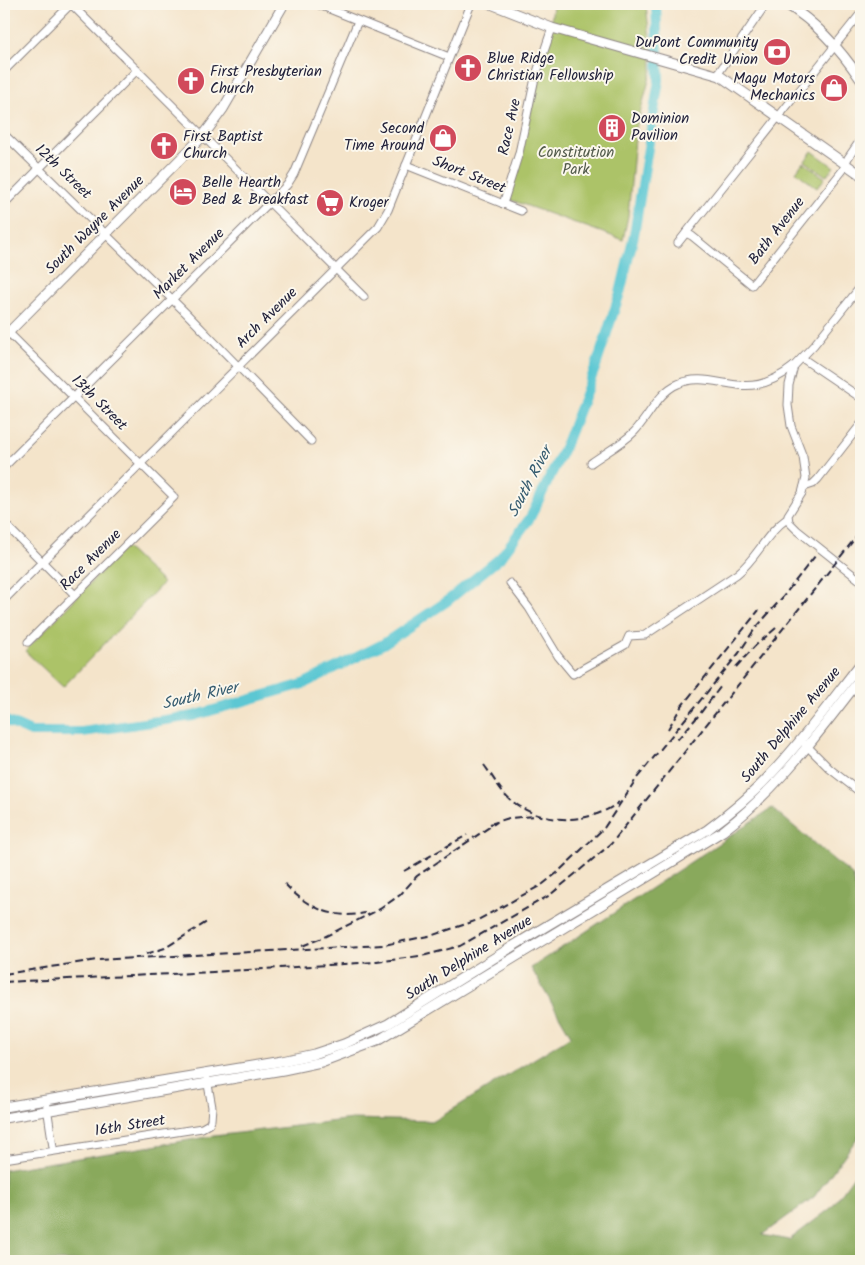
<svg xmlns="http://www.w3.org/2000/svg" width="865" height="1265" viewBox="0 0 865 1265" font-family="Kalam,sans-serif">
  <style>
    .green { fill: #acc368; stroke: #677252 }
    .forest { fill: #89a95c; stroke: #56664c }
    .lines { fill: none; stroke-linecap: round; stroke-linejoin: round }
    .river { stroke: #5bc7d3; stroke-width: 10 }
    .minor-casing { stroke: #8b8382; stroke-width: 9 }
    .major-casing { stroke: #8b8382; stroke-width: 11 }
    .minor { stroke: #fff; stroke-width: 7 }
    .major { stroke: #fff; stroke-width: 9 }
    .rail { stroke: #22223b; stroke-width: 2; stroke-dasharray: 8 4; stroke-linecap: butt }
    .labels { text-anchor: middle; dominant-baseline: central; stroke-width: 4; stroke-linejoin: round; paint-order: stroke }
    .poi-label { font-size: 15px; fill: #22223b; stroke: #fbf7ec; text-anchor: start }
    .street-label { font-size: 15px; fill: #22223b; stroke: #fbf7ec }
    .park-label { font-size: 15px; fill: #525a4b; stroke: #fbf7ec }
    .water-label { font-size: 16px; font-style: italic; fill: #365c70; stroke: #fbf7ec }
  </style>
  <rect width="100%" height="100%" fill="#fbf7ec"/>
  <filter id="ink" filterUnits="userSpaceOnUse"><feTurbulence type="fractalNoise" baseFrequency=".02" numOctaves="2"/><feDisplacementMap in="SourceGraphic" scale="10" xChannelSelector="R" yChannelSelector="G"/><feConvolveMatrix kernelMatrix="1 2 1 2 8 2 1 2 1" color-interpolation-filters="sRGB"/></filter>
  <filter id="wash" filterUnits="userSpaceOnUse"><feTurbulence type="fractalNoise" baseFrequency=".0096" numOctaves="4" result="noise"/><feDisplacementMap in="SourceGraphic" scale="20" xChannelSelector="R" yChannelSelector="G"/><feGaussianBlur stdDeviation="1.12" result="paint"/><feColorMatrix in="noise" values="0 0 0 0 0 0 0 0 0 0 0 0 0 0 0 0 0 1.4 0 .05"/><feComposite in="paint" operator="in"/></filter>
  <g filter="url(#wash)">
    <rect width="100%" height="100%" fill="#f4e4ca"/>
    <g class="green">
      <polygon points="553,4 646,4 651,48 652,69 636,128 628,216 623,240 508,199 550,34"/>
      <polygon points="812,151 834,167 826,176 805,161"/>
      <polygon points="803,162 825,178 817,188 796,172"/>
      <polygon points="125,547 163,583 63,687 25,651"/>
    </g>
    <polygon class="forest" points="772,808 853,876 861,919 861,1133 814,1197 762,1235 789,1240 831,1208 861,1166 861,1261 4,1261 4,1170 214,1136 352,1119 434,1121 571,1036 531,968"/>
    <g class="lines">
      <polyline class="river" points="4,720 31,732 82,732 193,716 303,684 383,644 446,602 500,558 530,518 565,446 596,366 620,293 634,235 659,80 656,4"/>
    </g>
  </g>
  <g filter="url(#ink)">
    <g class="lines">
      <defs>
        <g id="minor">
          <polyline points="71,4 364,297"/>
          <polyline points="317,4 449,57"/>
          <polyline points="4,71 71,4"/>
          <polyline points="717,75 766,4"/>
          <polyline points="6,136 186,313 311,441"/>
          <polyline points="406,165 521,211"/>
          <polyline points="4,204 137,70"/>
          <polyline points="503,204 519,153 535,78 552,28"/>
          <polyline points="686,233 692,236 752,285 843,170 848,158 861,139"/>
          <polyline points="678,243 861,13"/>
          <polyline points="861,286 814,345 794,366 789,385 788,405 791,426 803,457 806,478 802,493 788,515 789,522 797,530 861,581"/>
          <polyline points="4,328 174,497 28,642"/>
          <polyline points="802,358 861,398"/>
          <path d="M591 463C605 453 622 444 634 432 649 417 658 392 678 384 697 375 718 383 738 385 759 388 778 379 794 366"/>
          <polyline points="4,467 287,185 294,174 358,21"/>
          <polyline points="804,487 813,484 818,479 861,424"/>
          <polyline points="4,523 75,595"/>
          <path d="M510 583 529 608 558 656 573 674 625 645 629 636 645 635 737 574C757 558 766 533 788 518"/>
          <polyline points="4,600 378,227 388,210 471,4"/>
          <polyline points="805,744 830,769 861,793"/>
          <polyline points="46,1100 53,1147"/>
          <polyline points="4,1159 202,1128 209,1124 211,1120 212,1107 207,1079"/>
        </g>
        <g id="major">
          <polyline points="491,4 552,28 720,76 861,175"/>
          <path d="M786 4C817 23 841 50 861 80"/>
          <polyline points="4,337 203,136 223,109 284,4"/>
          <path d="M4 1107 282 1061 314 1054 344 1044 388 1024 523 940 707 830C730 813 752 795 771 774 804 739 832 700 861 663"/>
          <path d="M4 1118 283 1070 321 1062 377 1041 723 831C779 788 818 733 861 678"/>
        </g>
      </defs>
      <use href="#minor" class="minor-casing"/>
      <use href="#major" class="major-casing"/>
      <use href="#minor" class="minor"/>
      <use href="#major" class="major"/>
      <g class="rail">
        <polyline points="736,667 755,646 776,628"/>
        <polyline points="668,729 681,707 759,610"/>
        <polyline points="677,740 699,715 721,686"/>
        <path d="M484 765C494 778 502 795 516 804 545 825 591 824 619 802"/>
        <polyline points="490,824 509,818 536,816"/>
        <polyline points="404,871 467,835"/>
        <path d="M285 884C306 907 333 920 365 913"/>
        <polyline points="302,946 322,938 380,909 400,895 417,876 497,822"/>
        <polyline points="146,954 165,948 207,922"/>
        <polyline points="4,974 97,960 384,945 433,935 478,920 543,884 557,873 604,828 637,778 739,653 754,630 782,598 815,556"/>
        <polyline points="4,982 213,972 377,962 426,955 460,946 550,895 611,844 861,531"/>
      </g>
    </g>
  </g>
  <defs>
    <symbol id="bank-disc" viewBox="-11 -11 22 22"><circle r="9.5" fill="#d1495b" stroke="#fbf7ec"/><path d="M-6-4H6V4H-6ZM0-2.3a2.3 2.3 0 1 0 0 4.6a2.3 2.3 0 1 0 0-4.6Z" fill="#fff"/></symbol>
    <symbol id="church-disc" viewBox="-11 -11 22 22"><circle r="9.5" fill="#d1495b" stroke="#fbf7ec"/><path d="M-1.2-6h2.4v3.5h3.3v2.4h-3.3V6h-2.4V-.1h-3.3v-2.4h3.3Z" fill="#fff"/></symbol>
    <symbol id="shop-disc" viewBox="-11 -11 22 22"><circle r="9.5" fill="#d1495b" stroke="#fbf7ec"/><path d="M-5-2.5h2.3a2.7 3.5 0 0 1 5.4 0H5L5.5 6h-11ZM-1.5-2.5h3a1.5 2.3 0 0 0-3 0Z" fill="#fff"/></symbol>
    <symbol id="building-disc" viewBox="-11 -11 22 22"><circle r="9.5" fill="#d1495b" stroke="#fbf7ec"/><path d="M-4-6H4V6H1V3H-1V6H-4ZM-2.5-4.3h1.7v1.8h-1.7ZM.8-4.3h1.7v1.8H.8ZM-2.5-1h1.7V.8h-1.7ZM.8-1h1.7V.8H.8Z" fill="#fff"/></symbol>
    <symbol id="hotel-disc" viewBox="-11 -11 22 22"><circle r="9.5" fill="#d1495b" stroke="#fbf7ec"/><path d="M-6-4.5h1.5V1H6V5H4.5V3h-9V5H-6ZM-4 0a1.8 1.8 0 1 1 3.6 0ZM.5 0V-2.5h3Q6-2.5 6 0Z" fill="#fff"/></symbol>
    <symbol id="supermarket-disc" viewBox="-11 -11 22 22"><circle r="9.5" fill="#d1495b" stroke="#fbf7ec"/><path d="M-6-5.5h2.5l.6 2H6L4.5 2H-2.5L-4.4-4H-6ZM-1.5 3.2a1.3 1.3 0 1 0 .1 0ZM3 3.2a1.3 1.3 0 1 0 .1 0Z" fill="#fff"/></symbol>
  </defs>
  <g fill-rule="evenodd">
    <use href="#bank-disc" x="761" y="36" width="32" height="32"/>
    <use href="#church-disc" x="452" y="52" width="32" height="32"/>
    <use href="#church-disc" x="175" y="65" width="32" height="32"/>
    <use href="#shop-disc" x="818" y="72" width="32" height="32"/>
    <use href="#building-disc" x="596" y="112" width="32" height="32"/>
    <use href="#shop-disc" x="427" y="122" width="32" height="32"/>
    <use href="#church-disc" x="148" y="130" width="32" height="32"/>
    <use href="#hotel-disc" x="167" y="176" width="32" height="32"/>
    <use href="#supermarket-disc" x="314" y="187" width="32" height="32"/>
  </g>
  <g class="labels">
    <g class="poi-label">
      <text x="758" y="43" text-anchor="end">DuPont Community<tspan x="758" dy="17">Credit Union</tspan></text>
      <text x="487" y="59">Blue Ridge<tspan x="487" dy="17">Christian Fellowship</tspan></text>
      <text x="210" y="72">First Presbyterian<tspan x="210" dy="17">Church</tspan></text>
      <text x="815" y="79" text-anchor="end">Magu Motors<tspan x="815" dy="17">Mechanics</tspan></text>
      <text x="631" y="119">Dominion<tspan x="631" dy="17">Pavilion</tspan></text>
      <text x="424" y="129" text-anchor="end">Second<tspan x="424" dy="17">Time Around</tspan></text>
      <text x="183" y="137">First Baptist<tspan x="183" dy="17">Church</tspan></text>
      <text x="202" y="183">Belle Hearth<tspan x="202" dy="17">Bed &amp; Breakfast</tspan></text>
      <text x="349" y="203">Kroger</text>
    </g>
    <g class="street-label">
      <text transform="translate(510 127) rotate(-77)">Race Ave</text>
      <text transform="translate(63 172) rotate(44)">12th Street</text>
      <text transform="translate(469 175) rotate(22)">Short Street</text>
      <text transform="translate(95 225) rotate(-45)">South Wayne Avenue</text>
      <text transform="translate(777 231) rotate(-52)">Bath Avenue</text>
      <text transform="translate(189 264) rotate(-45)">Market Avenue</text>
      <text transform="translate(267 318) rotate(-45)">Arch Avenue</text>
      <text transform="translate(99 403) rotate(45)">13th Street</text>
      <text transform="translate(91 560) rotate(-45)">Race Avenue</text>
      <text transform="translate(791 725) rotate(-50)">South Delphine Avenue</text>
      <text transform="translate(469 958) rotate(-32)">South Delphine Avenue</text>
      <text transform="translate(130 1126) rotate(-9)">16th Street</text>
    </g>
    <g class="park-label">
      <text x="576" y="153">Constitution<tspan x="576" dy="17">Park</tspan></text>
    </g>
    <g class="water-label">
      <text transform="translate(530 482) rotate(-62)">South River</text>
      <text transform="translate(200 696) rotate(-13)">South River</text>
    </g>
  </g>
  <rect width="865" height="1265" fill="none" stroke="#fbf7ec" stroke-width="20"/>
</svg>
